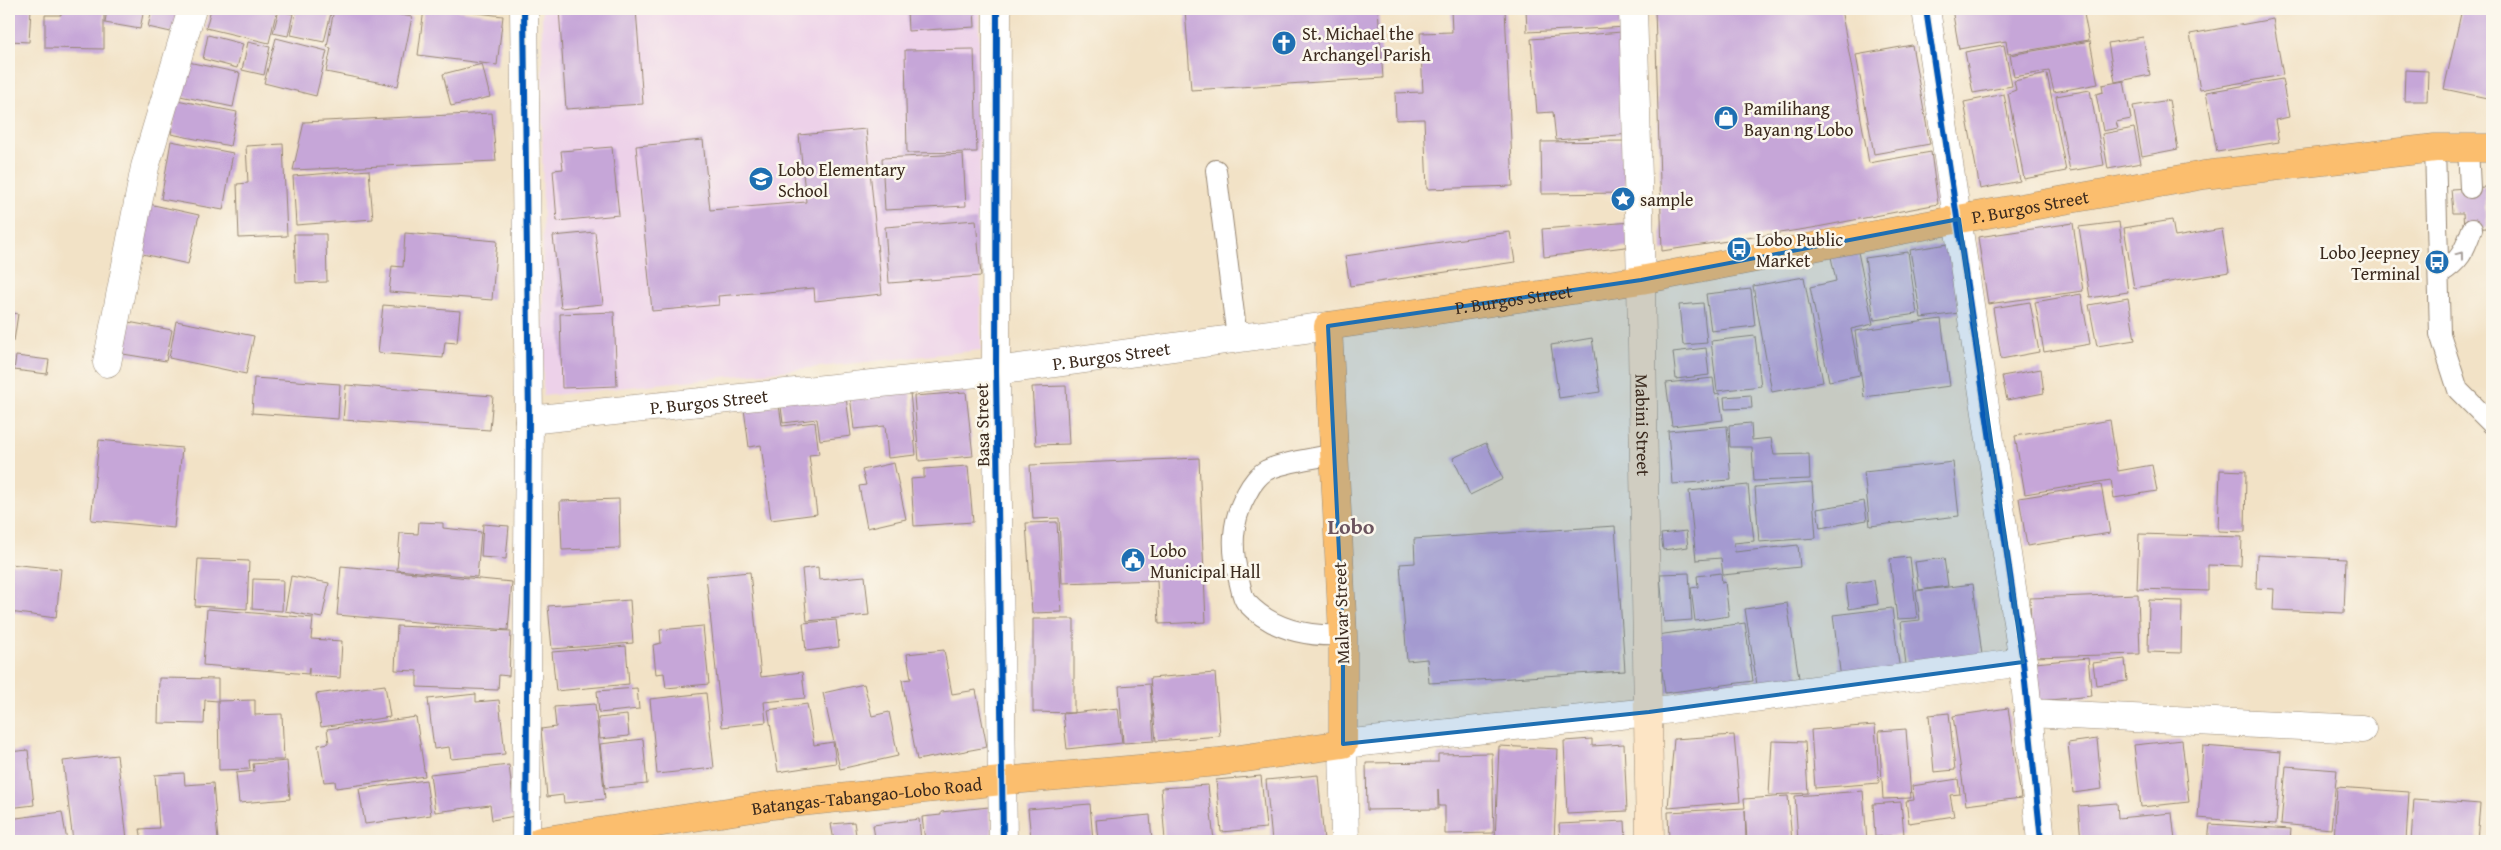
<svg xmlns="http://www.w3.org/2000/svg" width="2501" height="850" viewBox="0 0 2501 850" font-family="'Gentium Book Plus',serif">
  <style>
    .built { fill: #edd1e9 }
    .building { fill: #c6a6d8 }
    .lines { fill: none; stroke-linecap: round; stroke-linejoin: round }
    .lane-casing { stroke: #968672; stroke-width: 22 }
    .street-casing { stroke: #968672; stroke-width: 29 }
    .secondary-casing { stroke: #968672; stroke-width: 29 }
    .primary-casing { stroke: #968672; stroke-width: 29 }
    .lane { stroke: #fff; stroke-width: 20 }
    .street { stroke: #fff; stroke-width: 28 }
    .secondary { stroke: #fde5c5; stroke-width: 28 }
    .primary { stroke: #fbbe6e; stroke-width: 28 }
    .cycleway-casing { stroke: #fbf7ec; stroke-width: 9 }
    .cycleway { stroke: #0057b8; stroke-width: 6 }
    .oneway { stroke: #a79f9a }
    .marked { fill: #1f6fb2; fill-opacity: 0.2; stroke: #1f6fb2; stroke-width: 4; stroke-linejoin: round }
    .labels { text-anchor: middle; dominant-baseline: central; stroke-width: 5; stroke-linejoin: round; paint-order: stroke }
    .poi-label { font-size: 18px; fill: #3b2a1e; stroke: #fbf7ec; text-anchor: start }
    .street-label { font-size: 18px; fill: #3b2a1e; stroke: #fbf7ec }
    .district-label { font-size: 22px; font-weight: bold; fill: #6c555f; stroke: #fbf7ec }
  </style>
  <rect width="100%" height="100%" fill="#fbf7ec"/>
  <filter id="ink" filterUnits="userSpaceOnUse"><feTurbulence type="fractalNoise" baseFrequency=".02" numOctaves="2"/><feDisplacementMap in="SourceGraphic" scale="10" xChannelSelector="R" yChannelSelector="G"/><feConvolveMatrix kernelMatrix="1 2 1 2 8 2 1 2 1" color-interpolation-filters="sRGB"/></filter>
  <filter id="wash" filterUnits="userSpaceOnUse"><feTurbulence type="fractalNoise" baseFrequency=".0096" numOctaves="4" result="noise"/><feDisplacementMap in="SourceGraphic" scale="20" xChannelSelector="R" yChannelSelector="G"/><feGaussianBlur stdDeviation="1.12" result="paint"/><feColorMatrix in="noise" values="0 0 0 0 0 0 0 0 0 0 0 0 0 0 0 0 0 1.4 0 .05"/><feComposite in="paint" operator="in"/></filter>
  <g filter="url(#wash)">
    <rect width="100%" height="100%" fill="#f2e2c6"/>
    <polygon class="built" points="542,9 979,9 981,350 543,396"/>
    <g id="blocks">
      <g class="building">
        <polygon points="9,9 31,9 29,42 9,41"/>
        <polygon points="61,9 104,9 104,49 45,48 45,15 61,15"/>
        <polygon points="107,9 144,9 140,29 105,23"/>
        <polygon points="152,9 186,9 180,34 148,27"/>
        <polygon points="211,9 277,9 269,43 206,28"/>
        <polygon points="297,9 332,9 324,42 291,35"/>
        <polygon points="334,9 368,9 412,17 398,86 326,72 331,48 327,47"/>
        <polygon points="424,9 445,9 503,16 497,65 418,55"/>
        <polygon points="559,9 636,9 643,104 566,109"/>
        <polygon points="907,9 974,9 975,27 908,31"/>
        <polygon points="1185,9 1378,9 1383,78 1191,90"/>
        <polygon points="1451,9 1505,9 1513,186 1427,189 1424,119 1396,120 1395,93 1423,92 1420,33 1452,32"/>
        <polygon points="1526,9 1627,9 1628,27 1527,32"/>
        <polygon points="1655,9 1841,9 1869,163 1931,152 1938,204 1812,228 1662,251"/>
        <polygon points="1952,9 2083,9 2089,40 2008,54 2006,41 1959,49"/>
        <polygon points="2462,9 2492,9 2492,99 2444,89"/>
        <polygon points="279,10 293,14 288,36 273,33"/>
        <polygon points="2273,19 2283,75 2200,90 2190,34"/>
        <polygon points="1622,32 1631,134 1556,140 1553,112 1537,113 1531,39"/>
        <polygon points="208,35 243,44 237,68 203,59"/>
        <polygon points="2143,37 2150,75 2115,82 2108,43"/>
        <polygon points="276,38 327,51 316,96 264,83"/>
        <polygon points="2090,41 2098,84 2054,92 2049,71 2014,77 2010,55"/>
        <polygon points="248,42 270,47 264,75 242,70"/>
        <polygon points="1912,45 1930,144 1874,154 1856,55"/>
        <polygon points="2004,45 2012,86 1973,93 1965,52"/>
        <polygon points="974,49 977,152 907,153 905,50"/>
        <polygon points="188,62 240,73 233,107 180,96"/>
        <polygon points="482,64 490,97 451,106 443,74"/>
        <polygon points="2405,70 2428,71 2427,101 2404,101"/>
        <polygon points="2047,74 2066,171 2024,179 2008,93 2016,90 2014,81"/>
        <polygon points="2282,79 2289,117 2275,120 2279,142 2217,152 2206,92"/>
        <polygon points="2124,81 2131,119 2116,122 2118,128 2103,131 2096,94 2103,92 2102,85"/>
        <polygon points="2090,90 2104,165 2070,171 2056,96"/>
        <polygon points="2004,94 2020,181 1980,189 1964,102"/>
        <polygon points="177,100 237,112 230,146 171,134"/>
        <polygon points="2169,100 2178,149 2142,156 2133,106"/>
        <polygon points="492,113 496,161 293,170 304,122"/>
        <polygon points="2134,128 2141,163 2108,169 2102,134"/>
        <polygon points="866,129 882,294 815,301 814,288 718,296 719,305 652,311 636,146 703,140 710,210 806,202 799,135"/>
        <polygon points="171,141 233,153 223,210 161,199"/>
        <polygon points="1624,141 1625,193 1542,194 1541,142"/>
        <polygon points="283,144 287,236 239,238 237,184 248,183 246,146"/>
        <polygon points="612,147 619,215 557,221 553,170 563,169 561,151"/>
        <polygon points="963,154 966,206 885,210 882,158"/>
        <polygon points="369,170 373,219 296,225 293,176"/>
        <polygon points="2485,187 2487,228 2464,229 2463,213 2453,213 2451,189"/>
        <polygon points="149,204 199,215 188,264 138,253"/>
        <polygon points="976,220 981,276 889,283 885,227"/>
        <polygon points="2172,220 2175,237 2222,229 2229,272 2134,288 2124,228"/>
        <polygon points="1632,222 1633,246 1544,257 1542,229"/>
        <polygon points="2119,222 2128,292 2090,298 2079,227"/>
        <polygon points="2073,223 2083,291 1988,304 1978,237"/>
        <polygon points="595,232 603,304 561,308 553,236"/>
        <polygon points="1510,232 1515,262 1350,286 1345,256"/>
        <polygon points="405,233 497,241 492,300 389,292 392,266 403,267"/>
        <polygon points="294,234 326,234 327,282 296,283"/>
        <polygon points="1948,244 1959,313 1921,318 1910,250"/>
        <polygon points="1858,252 1873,324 1851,329 1860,375 1829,381 1810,287 1836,281 1831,257"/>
        <polygon points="1908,252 1917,314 1874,320 1865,258"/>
        <polygon points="1804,277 1823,382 1772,392 1753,286"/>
        <polygon points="1751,289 1755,326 1711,331 1706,294"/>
        <polygon points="2081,294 2090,344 2044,352 2035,302"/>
        <polygon points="2128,298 2135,340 2097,346 2089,305"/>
        <polygon points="2030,302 2039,352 2001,359 1993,308"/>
        <polygon points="1703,303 1707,343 1683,345 1679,305"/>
        <polygon points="383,305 460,311 457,343 445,342 443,358 378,353"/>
        <polygon points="9,312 18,314 14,341 9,341"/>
        <polygon points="614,312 617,386 562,388 560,314"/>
        <polygon points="1941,319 1950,386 1864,397 1855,331"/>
        <polygon points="176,321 254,336 246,374 169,358"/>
        <polygon points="128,322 172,330 166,361 123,354"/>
        <polygon points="1755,336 1761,386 1717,391 1711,341"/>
        <polygon points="1592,338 1600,392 1559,398 1551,345"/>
        <polygon points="1706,348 1709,375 1676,379 1673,352"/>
        <polygon points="16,356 49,360 47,374 14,370"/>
        <polygon points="2041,369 2044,393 2007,400 2002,376"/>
        <polygon points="254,378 340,384 338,419 252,413"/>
        <polygon points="1713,378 1715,394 1719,393 1723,420 1672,426 1666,383"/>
        <polygon points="909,382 916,455 888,458 885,426 854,429 849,387"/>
        <polygon points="346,385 493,396 490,430 343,420"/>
        <polygon points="1066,386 1069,444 1036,445 1032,387"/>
        <polygon points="845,389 851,436 820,440 817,419 783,423 780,398"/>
        <polygon points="966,392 973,456 919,461 914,396"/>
        <polygon points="1751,395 1752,408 1725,409 1724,397"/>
        <polygon points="779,405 782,426 815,422 819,454 809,455 817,514 771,520 761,445 749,447 744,409"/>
        <polygon points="2110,420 2118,471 2152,465 2157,491 2114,498 2111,480 2025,494 2015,436"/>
        <polygon points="1751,423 1752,440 1771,438 1774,455 1809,454 1810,479 1754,481 1752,447 1730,447 1729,425"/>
        <polygon points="1727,426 1731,480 1672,484 1668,431"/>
        <polygon points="99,440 182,448 174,528 91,520"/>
        <polygon points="1486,443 1503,479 1470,495 1453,458"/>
        <polygon points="1199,458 1206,622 1159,624 1157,580 1062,583 1059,518 1033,519 1030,465"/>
        <polygon points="1953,462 1959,516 1870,526 1864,472"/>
        <polygon points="894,463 906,519 867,528 859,486 866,485 862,470"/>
        <polygon points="968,466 973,522 914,526 911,479 924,478 924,469"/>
        <polygon points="2220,470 2246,471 2245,532 2218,531"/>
        <polygon points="1812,483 1816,538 1759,542 1755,487"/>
        <polygon points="1748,485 1754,541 1734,543 1735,552 1798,545 1800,567 1723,575 1721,558 1696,560 1689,491"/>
        <polygon points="2101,485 2110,533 2027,546 2019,498"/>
        <polygon points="619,499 620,548 562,550 560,501"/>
        <polygon points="1864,501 1867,520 1820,528 1817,509"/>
        <polygon points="419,522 443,523 443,528 481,532 477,577 397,570 400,533 418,534"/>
        <polygon points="1057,522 1062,612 1032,613 1026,523"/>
        <polygon points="483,524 509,526 506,559 481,557"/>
        <polygon points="1615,526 1625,671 1429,683 1427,659 1407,661 1400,564 1415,563 1414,539"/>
        <polygon points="1686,531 1688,547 1663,550 1661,534"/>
        <polygon points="2139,534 2242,537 2241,566 2208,565 2208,591 2137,589"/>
        <polygon points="2257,555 2346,559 2344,613 2273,610 2274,589 2256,588"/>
        <polygon points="1910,557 1917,618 1897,619 1890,559"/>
        <polygon points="1944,558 1948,586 1919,590 1915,562"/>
        <polygon points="198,559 249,561 247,609 195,606"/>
        <polygon points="9,564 61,569 56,618 9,612"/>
        <polygon points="341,566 512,582 508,630 337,615"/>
        <polygon points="818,567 819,580 865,576 869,615 807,621 802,569"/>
        <polygon points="750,572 761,677 802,672 805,698 764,702 766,722 722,727 706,576"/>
        <polygon points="1689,573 1692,620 1664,622 1660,574"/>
        <polygon points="1721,573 1722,583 1725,582 1729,616 1695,621 1691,588 1698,587 1697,576"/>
        <polygon points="291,576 329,583 322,618 285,611"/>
        <polygon points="253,579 283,580 282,611 252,609"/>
        <polygon points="1874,580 1878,604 1849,609 1846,584"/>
        <polygon points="1973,584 1983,663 1907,673 1901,622 1920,620 1916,591"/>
        <polygon points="2138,594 2140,654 2032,657 2030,598"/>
        <polygon points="630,600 633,643 552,649 548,606"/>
        <polygon points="2149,600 2182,601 2181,653 2148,652"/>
        <polygon points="1787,603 1799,678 1757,685 1745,609"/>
        <polygon points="1892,608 1900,672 1841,679 1833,615"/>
        <polygon points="207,609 313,618 311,639 342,641 340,678 309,676 309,668 308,674 203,665"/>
        <polygon points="1033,619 1074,619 1074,713 1033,712"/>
        <polygon points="836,620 839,647 806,651 803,623"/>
        <polygon points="1745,623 1753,681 1665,693 1657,635"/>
        <polygon points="397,626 511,631 509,676 499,675 498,690 417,687 417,671 395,670"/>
        <polygon points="703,626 709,684 666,688 664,673 656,674 653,645 661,643 660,630"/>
        <polygon points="626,646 629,684 556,691 552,652"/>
        <polygon points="944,650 952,694 976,690 987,747 917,760 902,680 911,679 907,654"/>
        <polygon points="2088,658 2092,696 2039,701 2035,663"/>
        <polygon points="2125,659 2127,681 2096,685 2093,663"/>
        <polygon points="1215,673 1220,736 1156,741 1150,678"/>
        <polygon points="159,678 218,679 218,701 205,700 204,724 158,723"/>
        <polygon points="864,684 872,716 889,712 898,756 840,769 823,693"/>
        <polygon points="1150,684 1154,741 1123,743 1119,686"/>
        <polygon points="385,685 390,717 321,727 316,694"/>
        <polygon points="637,688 639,709 599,713 597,691"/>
        <polygon points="706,693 714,768 657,774 650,699"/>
        <polygon points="476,694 476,702 499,700 505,754 451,759 449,747 434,749 428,699"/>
        <polygon points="255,700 255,715 282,714 284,760 249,760 250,769 219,770 218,701"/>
        <polygon points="595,704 605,799 564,803 563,795 547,797 541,729 556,727 554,707"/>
        <polygon points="807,704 814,745 833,742 836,763 778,772 768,710"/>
        <polygon points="1118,708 1122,743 1067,749 1063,714"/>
        <polygon points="2008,708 2021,798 1966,805 1953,716"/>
        <polygon points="1949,713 1955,770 1934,772 1929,715"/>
        <polygon points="627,715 629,736 600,739 598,718"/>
        <polygon points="416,717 425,776 336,788 335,781 324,782 318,745 329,743 327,729"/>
        <polygon points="1875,725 1879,783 1815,788 1811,730"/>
        <polygon points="1906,729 1911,798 1883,799 1879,731"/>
        <polygon points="1734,735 1740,802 1668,808 1674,739"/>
        <polygon points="643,739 647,784 605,788 600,744"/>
        <polygon points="1592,739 1592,746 1624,744 1627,811 1567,814 1564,741"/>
        <polygon points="2097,739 2102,789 2073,793 2068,743"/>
        <polygon points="2182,740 2189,802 2141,807 2134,745"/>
        <polygon points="1772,741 1805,742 1808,793 1769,795"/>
        <polygon points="1499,746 1558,749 1554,841 1495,841"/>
        <polygon points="2203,746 2281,752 2276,824 2198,818"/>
        <polygon points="28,750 34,805 9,808 9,752"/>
        <polygon points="1492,753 1494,833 1445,834 1445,806 1439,806 1438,789 1438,809 1367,810 1366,763 1438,762 1438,754"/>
        <polygon points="117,755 127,839 73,841 63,761"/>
        <polygon points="287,761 290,799 239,803 236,773 254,771 253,764"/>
        <polygon points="509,765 515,816 492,820 490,805 435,812 430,774"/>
        <polygon points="2286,766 2337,770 2331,829 2281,824"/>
        <polygon points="184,773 185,785 213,783 218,841 142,841 140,829 159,828 155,775"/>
        <polygon points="1318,775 1324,841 1272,841 1266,780"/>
        <polygon points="1261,776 1266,828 1221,832 1216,780"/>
        <polygon points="1958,779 1960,794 1950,795 1954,816 1909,823 1906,801 1914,800 1912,786"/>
        <polygon points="426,780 431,815 365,824 359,789"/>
        <polygon points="1208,785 1214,841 1165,841 1161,788"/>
        <polygon points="2337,787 2409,792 2406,841 2334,841"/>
        <polygon points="1863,791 1867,841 1798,841 1795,796"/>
        <polygon points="1788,796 1792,841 1747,841 1745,810 1746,841 1669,841 1668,812 1745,808 1744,799"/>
        <polygon points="2414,799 2480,804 2477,841 2411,841"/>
        <polygon points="1901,802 1904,835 1875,837 1873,804"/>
        <polygon points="2117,803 2118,818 2172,813 2175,841 2081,841 2078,806"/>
        <polygon points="1090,804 1093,841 1021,841 1021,838 1031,838 1028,809"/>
        <polygon points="989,807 993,841 925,841 922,817 941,815 941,812"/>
        <polygon points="62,812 67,841 9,841 9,819"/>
        <polygon points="1150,815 1152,841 1098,841 1096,820"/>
        <polygon points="919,819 921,841 861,841 861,839 875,838 873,825"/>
        <polygon points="1625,821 1626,841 1560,841 1559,824"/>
        <polygon points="854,822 857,841 834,841 831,824"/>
        <polygon points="2210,824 2291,829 2290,841 2208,841"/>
      </g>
    </g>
  </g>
  <g filter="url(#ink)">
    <use href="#blocks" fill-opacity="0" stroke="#968672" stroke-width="1"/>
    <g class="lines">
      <defs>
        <g id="lane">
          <polyline points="2435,148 2440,334 2458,390 2492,424"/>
          <polyline points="2468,148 2470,188"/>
          <polyline points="1216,170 1237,338"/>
          <path d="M2439 274C2460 261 2464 252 2472 229"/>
          <path d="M1334 454C1313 459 1287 461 1267 470 1259 474 1251 485 1247 493 1231 521 1231 549 1239 580 1241 587 1242 597 1246 602 1272 630 1307 637 1343 635"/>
        </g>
        <g id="street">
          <polyline points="524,9 529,420 526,841"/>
          <polyline points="997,9 996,371 1003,841"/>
          <polyline points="1633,9 1641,280"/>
          <polyline points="1926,9 2023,662 2041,841"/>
          <polyline points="107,363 145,167 192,9"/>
          <path id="s1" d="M529 420 996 371 1328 326"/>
          <polyline points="2028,713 2362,729"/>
          <polyline points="1345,841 1343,744 1649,712 2023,662"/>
        </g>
        <g id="secondary">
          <path id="s2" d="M1641 280 1650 841"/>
        </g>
        <g id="primary">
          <path id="s3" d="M540 841 772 805 1001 781 1218 762 1343 744V635L1328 326 1641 280 1959 219 2204 175 2435 148H2492"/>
        </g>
      </defs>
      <use href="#lane" class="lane-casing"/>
      <use href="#street" class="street-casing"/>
      <use href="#secondary" class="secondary-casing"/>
      <use href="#primary" class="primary-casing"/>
      <use href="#lane" class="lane"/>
      <use href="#street" class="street"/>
      <use href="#secondary" class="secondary"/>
      <use href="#primary" class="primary"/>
      <defs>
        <g id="cycleway">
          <polyline points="524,9 529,420 526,841"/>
          <polyline points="997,9 996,371 1003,841"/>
          <polyline points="1926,9 2023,662 2041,841"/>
        </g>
      </defs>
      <use href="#cycleway" class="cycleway-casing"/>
      <use href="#cycleway" class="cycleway"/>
    </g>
    <defs><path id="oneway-chevron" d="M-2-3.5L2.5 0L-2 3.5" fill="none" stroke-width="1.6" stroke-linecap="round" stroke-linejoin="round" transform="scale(1.25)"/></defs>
    <use class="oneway" href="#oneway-chevron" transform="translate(2460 255) rotate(-53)"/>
  </g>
  <path class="marked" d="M1959 219 2023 662 1649 712 1343 744V635L1328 326 1641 280Z"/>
  <defs>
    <symbol id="church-disc" viewBox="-11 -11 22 22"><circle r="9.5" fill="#1f6fb2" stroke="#fbf7ec"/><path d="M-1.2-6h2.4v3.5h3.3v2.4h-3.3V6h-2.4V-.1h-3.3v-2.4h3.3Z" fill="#fff"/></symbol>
    <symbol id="shop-disc" viewBox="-11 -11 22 22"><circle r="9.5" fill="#1f6fb2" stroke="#fbf7ec"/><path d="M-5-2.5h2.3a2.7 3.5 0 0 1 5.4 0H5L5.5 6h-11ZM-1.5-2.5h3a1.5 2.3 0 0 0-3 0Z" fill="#fff"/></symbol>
    <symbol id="school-disc" viewBox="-11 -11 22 22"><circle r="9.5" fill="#1f6fb2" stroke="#fbf7ec"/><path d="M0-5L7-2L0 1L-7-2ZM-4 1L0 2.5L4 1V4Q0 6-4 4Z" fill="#fff"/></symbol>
    <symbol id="sight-disc" viewBox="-11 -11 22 22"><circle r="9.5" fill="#1f6fb2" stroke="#fbf7ec"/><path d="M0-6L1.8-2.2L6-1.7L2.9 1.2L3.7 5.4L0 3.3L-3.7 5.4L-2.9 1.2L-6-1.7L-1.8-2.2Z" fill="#fff"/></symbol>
    <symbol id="bus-disc" viewBox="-11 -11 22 22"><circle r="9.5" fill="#1f6fb2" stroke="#fbf7ec"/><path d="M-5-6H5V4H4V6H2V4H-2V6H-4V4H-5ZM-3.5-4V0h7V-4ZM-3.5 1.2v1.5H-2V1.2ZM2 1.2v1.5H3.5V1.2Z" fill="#fff"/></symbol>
    <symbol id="civic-disc" viewBox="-11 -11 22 22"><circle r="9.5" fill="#1f6fb2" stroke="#fbf7ec"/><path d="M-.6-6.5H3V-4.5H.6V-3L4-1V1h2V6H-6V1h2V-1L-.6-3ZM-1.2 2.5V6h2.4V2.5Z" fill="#fff"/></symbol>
  </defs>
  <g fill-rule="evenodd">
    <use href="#church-disc" x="1270" y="29" width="28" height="28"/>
    <use href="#shop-disc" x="1712" y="104" width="28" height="28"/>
    <use href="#school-disc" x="747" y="165" width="28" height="28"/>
    <use href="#sight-disc" x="1609" y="185" width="28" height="28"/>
    <use href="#bus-disc" x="1725" y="235" width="28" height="28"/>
    <use href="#bus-disc" x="2423" y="248" width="28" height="28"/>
    <use href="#civic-disc" x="1119" y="546" width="28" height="28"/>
  </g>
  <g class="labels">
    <g class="poi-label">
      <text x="1302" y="33">St. Michael the<tspan x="1302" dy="21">Archangel Parish</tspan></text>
      <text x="1744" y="108">Pamilihang<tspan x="1744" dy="21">Bayan ng Lobo</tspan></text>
      <text x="778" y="169">Lobo Elementary<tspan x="778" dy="21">School</tspan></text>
      <text x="1640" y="199">sample</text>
      <text x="1756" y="239">Lobo Public<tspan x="1756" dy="21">Market</tspan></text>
      <text x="2420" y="252" text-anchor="end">Lobo Jeepney<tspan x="2420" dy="21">Terminal</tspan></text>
      <text x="1150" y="550">Lobo<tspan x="1150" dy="21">Municipal Hall</tspan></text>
    </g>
    <g class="street-label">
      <text stroke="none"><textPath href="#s3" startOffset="1940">P. Burgos Street</textPath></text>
      <text stroke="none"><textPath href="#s3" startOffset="1415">P. Burgos Street</textPath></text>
      <text stroke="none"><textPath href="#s1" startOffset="586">P. Burgos Street</textPath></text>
      <text stroke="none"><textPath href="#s1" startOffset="181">P. Burgos Street</textPath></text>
      <text transform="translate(982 425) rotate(-91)">Basa Street</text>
      <text stroke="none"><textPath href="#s2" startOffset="145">Mabini Street</textPath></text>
      <text transform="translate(1341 613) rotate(-92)">Malvar Street</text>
      <text stroke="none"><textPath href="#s3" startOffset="330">Batangas-Tabangao-Lobo Road</textPath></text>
    </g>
    <g class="district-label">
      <text x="1351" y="526">Lobo</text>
    </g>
  </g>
  <rect width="2501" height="850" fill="none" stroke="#fbf7ec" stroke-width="30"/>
</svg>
